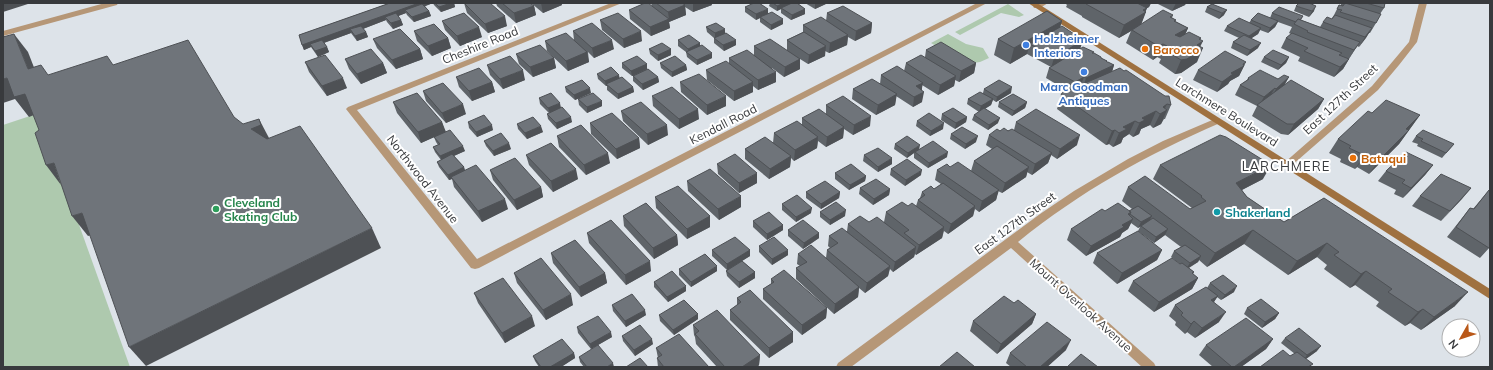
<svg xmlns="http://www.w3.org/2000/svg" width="1493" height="370" viewBox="0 0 1493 370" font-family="Mulish,sans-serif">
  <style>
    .green { fill: #aec9ae }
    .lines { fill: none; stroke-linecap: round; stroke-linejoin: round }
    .minor { fill: #b69777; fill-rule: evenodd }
    .tertiary { fill: #b69777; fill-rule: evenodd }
    .secondary { fill: #9f7140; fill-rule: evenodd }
    .wall { fill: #5f6469 }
    .shaded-wall { fill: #4e5155 }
    .building { fill: #6f747a; stroke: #4e5155 }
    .shop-dot { fill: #3f7fe0; stroke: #fff; stroke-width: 1.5 }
    .food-dot { fill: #e8710a; stroke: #fff; stroke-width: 1.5 }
    .leisure-dot { fill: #2e9e5b; stroke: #fff; stroke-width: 1.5 }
    .culture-dot { fill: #0f9aa8; stroke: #fff; stroke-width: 1.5 }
    .labels { text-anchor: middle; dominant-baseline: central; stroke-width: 4; stroke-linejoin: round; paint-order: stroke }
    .shop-label { font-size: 12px; font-weight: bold; fill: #366cbe; stroke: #fff; text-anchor: start }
    .street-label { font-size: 12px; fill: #383a3d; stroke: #fff }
    .food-label { font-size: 12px; font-weight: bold; fill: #c56008; stroke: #fff; text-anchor: start }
    .leisure-label { font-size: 12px; font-weight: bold; fill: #27864d; stroke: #fff; text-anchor: start }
    .culture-label { font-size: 12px; font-weight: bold; fill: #0d838f; stroke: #fff; text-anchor: start }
    .neighbourhood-label { font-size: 13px; letter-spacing: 1px; fill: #383a3d; stroke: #fff }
  </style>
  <rect width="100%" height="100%" fill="#dde3e9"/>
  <g class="green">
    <polygon points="1008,4 1024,15 1019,17 1001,13 960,35 955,32"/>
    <polygon points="948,34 966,44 983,48 989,58 980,62 967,64 931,43"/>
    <polygon points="39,113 130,367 3,367 3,125"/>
  </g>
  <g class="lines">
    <g class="minor">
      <polygon points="611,3 622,3 357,110 477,259 977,3 987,3 479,268 475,269 471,268 346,109 348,107"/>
      <polygon points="1037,3 1048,3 1040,8 1034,8 1033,6"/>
      <polygon points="1419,3 1427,3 1417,42 1399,65 1378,90 1290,167 1284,167 1282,165 1284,163 1372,86 1409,42"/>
      <path d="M1217 118 1222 121 1220 123C1146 155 1081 191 1018 242L1154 363 1156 367H1142L1011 248 851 367H836L838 363 1040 214 1074 191 1128 159 1163 141Z"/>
    </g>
    <polygon class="tertiary" points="105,3 118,3 117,5 3,36 3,31"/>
    <polygon class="secondary" points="1028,3 1037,3 1490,289 1490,299"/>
  </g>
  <g class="wall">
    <polygon points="390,3 454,3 455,7 441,12 434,5 433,3 425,6 429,11 431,16 414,22 407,15 406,13 398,16 401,20 403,25 393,29 387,22 386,20 363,29 366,32 368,37 357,41 351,33 324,43 327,47 329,52 318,57 311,47 304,50 299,35"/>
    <polygon points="464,3 507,26 488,33 467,13"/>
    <polygon points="496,3 530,3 534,6 536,15 516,23 497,6"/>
    <polygon points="531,3 561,3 562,5 543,13"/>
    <polygon points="651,3 711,3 712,5 693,12 685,7 686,15 669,22 670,28 651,36 630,19 629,10 652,6"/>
    <polygon points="770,3 797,3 805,9 805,14 791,20 781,13 781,9 777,11 769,6"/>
    <polygon points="805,3 828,3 815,9"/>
    <polygon points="1066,3 1151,3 1149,7 1147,8 1141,24 1173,15 1172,18 1176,20 1175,21 1188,28 1185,35 1200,39 1200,47 1197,62 1181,73 1175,74 1159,63 1161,59 1157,57 1153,60 1126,43 1131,31 1119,38 1082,17 1082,16 1066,7 1067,5 1066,4"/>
    <polygon points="1156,3 1186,3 1185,5 1172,11"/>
    <polygon points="1341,3 1385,3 1384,8 1380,14 1376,23 1370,33 1369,33 1359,47 1357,46 1349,59 1343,69 1334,77 1298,61 1300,57 1281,48 1286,38 1291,34 1289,33 1292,27 1278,22 1275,27 1268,33 1260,30 1258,34 1251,38 1258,48 1247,56 1231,48 1233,42 1239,38 1224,31 1227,26 1249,23 1251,20 1270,18 1272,13 1303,16 1301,20 1320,27 1323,22 1332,19 1333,19 1332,18 1334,15 1339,5 1341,6"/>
    <polygon points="1212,4 1224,15 1219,19 1205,12 1207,7"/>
    <polygon points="1296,6 1314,11 1309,17 1294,11"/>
    <polygon points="745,7 768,13 783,24 771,30 760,22 760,18 756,20 745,12"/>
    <polygon points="827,13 872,23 871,33 855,41 848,37 847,45 829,53 825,51 825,56 808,64 800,59 800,69 784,77 772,68 776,82 758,90 753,86 753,92 734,101 707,80 706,70 729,64 729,58 754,55 754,46 787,50 787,40 803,32 803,25 826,21"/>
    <polygon points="600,20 642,41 624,48 602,30"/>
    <polygon points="442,21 482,37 460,46 445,30"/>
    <polygon points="1062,21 1060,27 1083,40 1080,49 1093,53 1101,58 1107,61 1107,62 1114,65 1112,72 1171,105 1165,119 1164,119 1161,124 1153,128 1150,125 1141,129 1139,134 1133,137 1129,134 1123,138 1121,143 1113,147 1109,144 1106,145 1057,109 1061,95 1068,91 1046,78 1049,68 1051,67 1027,54 1010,64 994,55 998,39"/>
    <polygon points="706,27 725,33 736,45 724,51 714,43 714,38 707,32"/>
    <polygon points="414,31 448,38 451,48 432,56 417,41"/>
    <polygon points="573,31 614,49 594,58 588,52 589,62 568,71 547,51 545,41 574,40"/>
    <polygon points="373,39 420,49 423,59 396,69 377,48"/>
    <polygon points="678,40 700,43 700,46 712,58 697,65 687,57 686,52 678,46"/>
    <polygon points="649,49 671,49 671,55 658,61 650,54"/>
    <polygon points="926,50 976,63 974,73 959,82 955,80 954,86 938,95 922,85 922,102 913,107 896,96 895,105 876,115 852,99 853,89 880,84 881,75 904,71 906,63 925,57"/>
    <polygon points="516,54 554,58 556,68 533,77 519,64"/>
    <polygon points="1264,57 1289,57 1286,63 1278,70 1261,62"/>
    <polygon points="345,59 383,63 387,73 361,84 349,69"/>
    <polygon points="305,62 347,88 327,96 309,72"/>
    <polygon points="622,63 647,64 647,69 658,77 659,82 643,90 633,81 633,76 632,76 622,68"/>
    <polygon points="660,63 686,65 687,70 672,77 661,68"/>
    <polygon points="487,65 525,80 503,89 490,75"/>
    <polygon points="1244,66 1239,76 1230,81 1228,84 1217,92 1193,80 1198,70"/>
    <polygon points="597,74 620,78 633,87 634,92 618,99 607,90 607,86 606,86 598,79"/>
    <polygon points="456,77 492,82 495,92 472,101 459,87"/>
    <polygon points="1289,77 1285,84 1324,99 1318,109 1288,135 1281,134 1252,116 1257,106 1235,95 1240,85 1247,80 1248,78 1278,79"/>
    <polygon points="680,82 726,106 707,115 681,92"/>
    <polygon points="565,87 591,93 575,100 566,92"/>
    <polygon points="984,89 1011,93 996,102 993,100 991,105 985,109 998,123 988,130 972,120 974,115 979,112 967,104 968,99 983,93"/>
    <polygon points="423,91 466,114 446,123 426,101"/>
    <polygon points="652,96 699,119 679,129 653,106"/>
    <polygon points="539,98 561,108 572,122 557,129 548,119 547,114 549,113 540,104"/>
    <polygon points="578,99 602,106 587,113 579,105"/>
    <polygon points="393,102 442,122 445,132 465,151 454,156 464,167 465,170 508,209 482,222 454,187 452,179 449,180 439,167 437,162 441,160 435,152 433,147 438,145 436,142 434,137 421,143 397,113"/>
    <polygon points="999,102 1027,102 1025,108 1012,116 998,107"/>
    <polygon points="826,105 870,126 853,135 844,129 843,138 826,147 818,141 817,148 794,161 791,158 790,167 769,179 745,159 745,149 773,143 774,133 802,125 802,118 826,114"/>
    <polygon points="621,111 668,135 648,145 623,121"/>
    <polygon points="1372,113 1420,115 1399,144 1369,174 1357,167 1355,169 1340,162 1341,159 1329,153 1338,139"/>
    <polygon points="942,114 967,117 966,122 955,129 941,120"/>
    <polygon points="917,121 943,129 930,136 916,126"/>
    <polygon points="468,122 493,130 477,137 469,128"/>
    <polygon points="1016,122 1077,145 1057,159 1051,155 1048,163 1032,175 1027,172 1026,177 1002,193 998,191 996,200 979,212 975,209 973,216 948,234 944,231 942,238 916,255 915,254 914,257 893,272 890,269 888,276 865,293 859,288 858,297 834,314 796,279 796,268 800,266 797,264 798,254 826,258 827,250 830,248 828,246 829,236 847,231 848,224 884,222 886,212 908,206 916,206 918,200 920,198 922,192 934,189 941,184 935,180 937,170 950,167 971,171 974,161 992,149 986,145 989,135 1000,131 1014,130"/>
    <polygon points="590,123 639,138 640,148 617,159 591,134"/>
    <polygon points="517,124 543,132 527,139 518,129"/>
    <polygon points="951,134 976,142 965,149 950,139"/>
    <polygon points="557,136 610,163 586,175 559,147"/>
    <polygon points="1416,136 1454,144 1442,158 1417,146 1418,144 1412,142"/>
    <polygon points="484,141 511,149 494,156 486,146"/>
    <polygon points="895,144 919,149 947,157 928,168 914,158 914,153 907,158 894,149"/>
    <polygon points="526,155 578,179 553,192 529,165"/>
    <polygon points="864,155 892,164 878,172 863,161"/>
    <polygon points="717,164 757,183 739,193 718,174"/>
    <polygon points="1160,165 1263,179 1242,190 1247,197 1284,222 1324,198 1455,306 1421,330 1410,323 1405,326 1376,306 1379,302 1355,285 1350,288 1324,269 1327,265 1317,257 1288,275 1244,244 1207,267 1199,260 1198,262 1189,268 1194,272 1193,274 1198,278 1192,289 1154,312 1128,291 1133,281 1180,264 1171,257 1174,251 1181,247 1165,235 1154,243 1138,231 1140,227 1138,228 1131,223 1128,229 1122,233 1120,237 1086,256 1067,240 1071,229 1105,211 1129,211 1132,209 1122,201 1128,187 1190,209 1192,208 1153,179"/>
    <polygon points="1433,165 1425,175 1403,198 1394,194 1396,190 1378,181 1386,171"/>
    <polygon points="891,169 921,175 905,186 890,175"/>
    <polygon points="490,170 541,187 543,197 517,210 493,180"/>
    <polygon points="835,173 866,176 865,181 849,190 835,179"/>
    <polygon points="687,181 741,207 719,220 688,191"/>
    <polygon points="860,188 890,189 889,195 873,205 859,194"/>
    <polygon points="1471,188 1441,221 1412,206 1420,196"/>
    <polygon points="1489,190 1490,247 1480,258 1447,237 1470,208 1473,209"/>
    <polygon points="806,192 840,192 839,198 821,209 806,198"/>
    <polygon points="655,197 710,216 710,227 687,239 656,208"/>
    <polygon points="782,204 811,213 796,222 782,210"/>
    <polygon points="820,212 845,216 830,225 820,217"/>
    <polygon points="623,216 677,235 678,245 654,259 624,226"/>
    <polygon points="753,221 783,225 783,230 767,240 753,227"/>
    <polygon points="788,230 819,233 819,238 803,249 788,236"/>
    <polygon points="587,233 651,271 626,285 589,243"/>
    <polygon points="759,246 788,255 772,265 759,252"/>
    <polygon points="712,250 750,250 750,256 742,261 755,272 755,278 739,288 727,276 726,271 727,270 712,256"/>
    <polygon points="1162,250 1157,260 1117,284 1093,263 1097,253"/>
    <polygon points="551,253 605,273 607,283 581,297 553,263"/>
    <polygon points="679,269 717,271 691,287 679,275"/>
    <polygon points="514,273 573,305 546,320 517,283"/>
    <polygon points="771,279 827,308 826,318 802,335 763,299 763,289 771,284"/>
    <polygon points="654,282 686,291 668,302 654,287"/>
    <polygon points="1210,283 1234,292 1221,300 1217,297 1214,302 1219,322 1195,338 1187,332 1185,334 1175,325 1176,322 1169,316 1175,305 1207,288"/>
    <polygon points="474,293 535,326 505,343 478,303"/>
    <polygon points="737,298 793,332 793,342 769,358 730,320 730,310 737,305"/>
    <polygon points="1014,303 1036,314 1032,324 997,354 970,331 973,321"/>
    <polygon points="612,305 646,315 626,327 613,311"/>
    <polygon points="1247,308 1279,313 1275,319 1262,328 1244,314"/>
    <polygon points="698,314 698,319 674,335 660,321 659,315"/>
    <polygon points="693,325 760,355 759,365 757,367 717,367 696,344 695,337 694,335"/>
    <polygon points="577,327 612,337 591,349 578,333"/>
    <polygon points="622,336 653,344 635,356 623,341"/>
    <polygon points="1285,338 1317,351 1306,359 1260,367 1290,356 1295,354 1281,343"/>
    <polygon points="1273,339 1266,349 1241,367 1213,367 1199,355 1206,345"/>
    <polygon points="656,348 709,367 658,367 657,358 658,358"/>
    <polygon points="1066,350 1047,367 1011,367 1006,363 1010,353"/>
    <polygon points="574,353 575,358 561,367 539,367 535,361 533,356"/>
    <polygon points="579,357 614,367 584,367 580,362"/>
  </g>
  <g class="shaded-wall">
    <polygon points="3,3 31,3 3,12"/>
    <polygon points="419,3 433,3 408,13 405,10 406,13 388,20 385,17 386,20 352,33 350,29 351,33 312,47 310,44 311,47 304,50 302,45"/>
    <polygon points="451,3 454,3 455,7 441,12 439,7"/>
    <polygon points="541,3 561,3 562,5 543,13"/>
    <polygon points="693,3 711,3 712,5 693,12"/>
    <polygon points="784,3 793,3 781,8 781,9 777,11 777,6"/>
    <polygon points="818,3 828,3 815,9 815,4"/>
    <polygon points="1137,3 1151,3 1149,7 1132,17"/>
    <polygon points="1176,3 1186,3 1185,5 1172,11"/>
    <polygon points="685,5 686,15 669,22 670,28 651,36 650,27 669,19 668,12"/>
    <polygon points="534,6 536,15 516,23 514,13"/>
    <polygon points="1316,6 1314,11 1309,17 1312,11"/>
    <polygon points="1147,8 1145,12 1146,12 1141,25 1132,30 1131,31 1119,38 1124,25"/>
    <polygon points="768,9 768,14 760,17 760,18 756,20 756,14"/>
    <polygon points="805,9 805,14 791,20 792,15"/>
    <polygon points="1227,10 1224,15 1219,19 1222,13"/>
    <polygon points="429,11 431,16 414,22 412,17"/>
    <polygon points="505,16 507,26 488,33 485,24"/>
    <polygon points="783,19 783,24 771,30 771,25"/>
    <polygon points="401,20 403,25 393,29 391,23"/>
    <polygon points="1062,21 1057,37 1030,44 1027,54 1010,64 1014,48"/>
    <polygon points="1278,21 1275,27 1268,33 1270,28"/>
    <polygon points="872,23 871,33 855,41 856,31"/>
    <polygon points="479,27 482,37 460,46 457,36"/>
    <polygon points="1188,28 1182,41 1175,35"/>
    <polygon points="1261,28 1258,34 1246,42 1249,36"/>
    <polygon points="1372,28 1366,38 1359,47 1365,37"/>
    <polygon points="725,29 725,34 715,38 715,33"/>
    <polygon points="641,31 642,41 624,48 623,39"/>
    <polygon points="366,32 368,37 357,41 355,36"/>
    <polygon points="14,34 28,52 42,88 28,69"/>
    <polygon points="848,35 847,45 829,53 830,43"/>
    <polygon points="448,38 451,48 432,56 428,46"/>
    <polygon points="1201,38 1198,44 1203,41 1198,51 1203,48 1197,62 1181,73 1175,74 1181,60 1199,39"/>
    <polygon points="612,40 614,49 594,58 592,48"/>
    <polygon points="736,40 736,45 724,51 723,45"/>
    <polygon points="1083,40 1080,49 1051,68 1054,58"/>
    <polygon points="1360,42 1348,60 1354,50"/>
    <polygon points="700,43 700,48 688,54 688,49"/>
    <polygon points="1261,43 1258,48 1247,56 1250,50"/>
    <polygon points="1163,44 1157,57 1153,60 1158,46"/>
    <polygon points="826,46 825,56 808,64 809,55"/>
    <polygon points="327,47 329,52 318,57 315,51"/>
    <polygon points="420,49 423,59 396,69 392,60"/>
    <polygon points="671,49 671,55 658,61 658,55"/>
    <polygon points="587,52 589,62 568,71 566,61"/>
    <polygon points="712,53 712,58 697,65 697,60"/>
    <polygon points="1289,57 1286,63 1278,70 1281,65"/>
    <polygon points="554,58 556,68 533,77 530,67"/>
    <polygon points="800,59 800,69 784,77 785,67"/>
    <polygon points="1349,59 1343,69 1334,77 1340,67"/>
    <polygon points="1106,61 1107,61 1104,70 1114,65 1111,75 1083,88 1086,78"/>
    <polygon points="1246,62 1239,76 1230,81 1228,84 1217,92 1222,82 1231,73"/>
    <polygon points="383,63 387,73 361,84 357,74"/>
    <polygon points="976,63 974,73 959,82 961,71"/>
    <polygon points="647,64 647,69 632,76 631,71"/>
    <polygon points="686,65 687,70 672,77 672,72"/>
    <polygon points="523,70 525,80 503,89 500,79"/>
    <polygon points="776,72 776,82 758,90 758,80"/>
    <polygon points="619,75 620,80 606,84 607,86 606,86 605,81"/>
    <polygon points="956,76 954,86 938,95 940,85"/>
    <polygon points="658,77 659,82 643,90 642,84"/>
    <polygon points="1084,77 1080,87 1071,92 1075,82"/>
    <polygon points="1289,77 1283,87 1271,99 1276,89"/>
    <polygon points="7,78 25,94 39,113 29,117 15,99 3,103 3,79"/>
    <polygon points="343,78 347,88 327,96 322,86"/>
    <polygon points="492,82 495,92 472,101 469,91"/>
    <polygon points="753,82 753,92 734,101 734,91"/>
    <polygon points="923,83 921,93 916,86"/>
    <polygon points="633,87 634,92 618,99 618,94"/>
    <polygon points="1012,87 1011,93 996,102 997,97"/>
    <polygon points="590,88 591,93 575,100 574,95"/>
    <polygon points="1275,88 1269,98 1258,107 1264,97"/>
    <polygon points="924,92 922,102 913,107 914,97"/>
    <polygon points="897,94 895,105 876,115 878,105"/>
    <polygon points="726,96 726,106 707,115 707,105"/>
    <polygon points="993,99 991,105 979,112 981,106"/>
    <polygon points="1324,99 1318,109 1288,135 1294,124"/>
    <polygon points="602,101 602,106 587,113 587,107"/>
    <polygon points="1027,102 1025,108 1012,116 1014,111"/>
    <polygon points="560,103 561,108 550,113 548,108"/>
    <polygon points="463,104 466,114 446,123 442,113"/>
    <polygon points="1167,104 1163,112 1167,110 1161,124 1153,128 1160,114 1163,107"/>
    <polygon points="698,109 699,119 679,129 679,119"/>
    <polygon points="1156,111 1150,125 1141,129 1139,134 1133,137 1142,118"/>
    <polygon points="1420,115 1399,144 1369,174 1379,160 1406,129"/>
    <polygon points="871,116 870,126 853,135 854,125"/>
    <polygon points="571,117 572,122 557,129 556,123"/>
    <polygon points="967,117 966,122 955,129 956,123"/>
    <polygon points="1000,118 998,123 988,130 989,125"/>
    <polygon points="259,119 269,138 272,144 251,129"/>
    <polygon points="1135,121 1129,134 1123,138 1121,143 1113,147 1119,133 1123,127"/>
    <polygon points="442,122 446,132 421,143 418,132"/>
    <polygon points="944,123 943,129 930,136 931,131"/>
    <polygon points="492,125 493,130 477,137 476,132"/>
    <polygon points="667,125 668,135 648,145 647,134"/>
    <polygon points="541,126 543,132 527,139 525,133"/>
    <polygon points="844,127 843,138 826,147 827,137"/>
    <polygon points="1115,130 1109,144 1106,145 1112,131"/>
    <polygon points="1080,135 1077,145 1057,159 1060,149"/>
    <polygon points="978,136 976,142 965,149 966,144"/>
    <polygon points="818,137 817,148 794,161 795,150"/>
    <polygon points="639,138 640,148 617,159 616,149"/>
    <polygon points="509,143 511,149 494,156 493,151"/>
    <polygon points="920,145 919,150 915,152 914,153 907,158 908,153"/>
    <polygon points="463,146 465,151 442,161 440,156"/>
    <polygon points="948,152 947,157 928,168 929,163"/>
    <polygon points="608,153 610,163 586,175 584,165"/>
    <polygon points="1052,153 1048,163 1032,175 1035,164"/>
    <polygon points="1366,153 1357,167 1355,169 1364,155"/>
    <polygon points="791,156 790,167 769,179 770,169"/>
    <polygon points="892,158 892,164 878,172 878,167"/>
    <polygon points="54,163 61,185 46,165"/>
    <polygon points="1271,165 1263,179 1228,197 1236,183"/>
    <polygon points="1433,165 1425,175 1403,198 1411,188"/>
    <polygon points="464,167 465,173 451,177 452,179 449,180 448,175"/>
    <polygon points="1029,167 1026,177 1002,193 1005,183"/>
    <polygon points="576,169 578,179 553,192 551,181"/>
    <polygon points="922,170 921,175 905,186 906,180"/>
    <polygon points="757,173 757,183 739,193 739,183"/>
    <polygon points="866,176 865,181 849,190 850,185"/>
    <polygon points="541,187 543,197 517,210 514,200"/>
    <polygon points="1471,188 1462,199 1441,221 1450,211"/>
    <polygon points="890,189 889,195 873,205 874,199"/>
    <polygon points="999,190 996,200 979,212 982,201"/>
    <polygon points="840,192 839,198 821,209 821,204"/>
    <polygon points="741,196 741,207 719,220 718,209"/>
    <polygon points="505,199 508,209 482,222 478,211"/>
    <polygon points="975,206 973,216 948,234 951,224"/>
    <polygon points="812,208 811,213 796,222 796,217"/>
    <polygon points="846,210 845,216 830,225 830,220"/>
    <polygon points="1131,212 1126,223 1133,219 1128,229 1122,233 1120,237 1086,256 1091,246"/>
    <polygon points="82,213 98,233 88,236 72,216"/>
    <polygon points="710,216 710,227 687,239 687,229"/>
    <polygon points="1152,216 1149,221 1141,226 1138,228 1141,222"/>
    <polygon points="783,225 783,230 767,240 767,234"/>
    <polygon points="944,227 942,238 916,255 919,245"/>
    <polygon points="372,228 381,248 146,366 129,347"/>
    <polygon points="1168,229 1165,235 1154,243 1156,237"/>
    <polygon points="1253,230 1244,244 1207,267 1215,253"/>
    <polygon points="819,233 819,238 803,249 804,243"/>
    <polygon points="677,235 678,245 654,259 653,248"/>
    <polygon points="1327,243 1317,257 1288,275 1297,261"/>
    <polygon points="916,247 914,257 893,272 895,262"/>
    <polygon points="750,250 750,256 727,270 727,264"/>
    <polygon points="788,250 788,255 772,265 772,259"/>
    <polygon points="1162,250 1157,260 1117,284 1122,273"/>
    <polygon points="1201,256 1198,262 1186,269 1190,263"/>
    <polygon points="650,261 651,271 626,285 625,275"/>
    <polygon points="717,266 717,271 691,287 691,282"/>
    <polygon points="890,266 888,276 865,293 867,283"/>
    <polygon points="1366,271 1355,285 1350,288 1361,274"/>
    <polygon points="755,272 755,278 739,288 739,282"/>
    <polygon points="605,273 607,283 581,297 579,287"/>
    <polygon points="1198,278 1192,289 1154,312 1159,302"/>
    <polygon points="686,286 686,291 668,302 667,297"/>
    <polygon points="1237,286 1234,292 1221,300 1225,295"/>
    <polygon points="859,287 858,297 834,314 835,304"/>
    <polygon points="1468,292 1455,306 1421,330 1434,317"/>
    <polygon points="571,294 573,305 546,320 543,310"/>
    <polygon points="1218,296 1211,306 1211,300"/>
    <polygon points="827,308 826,318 802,335 802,325"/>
    <polygon points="1423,309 1410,323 1405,326 1418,312"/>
    <polygon points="645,310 646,315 626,327 625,321"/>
    <polygon points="1226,312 1219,322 1195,338 1202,328"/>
    <polygon points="1279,313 1275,319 1262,328 1265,322"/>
    <polygon points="698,314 698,319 674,335 673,330"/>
    <polygon points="1036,314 1032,324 997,354 1001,344"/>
    <polygon points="532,316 535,326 505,343 502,333"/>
    <polygon points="1194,321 1187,332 1185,334 1191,324"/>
    <polygon points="611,332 612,337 591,349 590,344"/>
    <polygon points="793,332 793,342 769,358 769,348"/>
    <polygon points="652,339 653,344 635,356 634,350"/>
    <polygon points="1273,339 1266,349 1241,367 1234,367"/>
    <polygon points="1071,340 1066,350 1047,367 1040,367"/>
    <polygon points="1321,346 1317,351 1303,361 1307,355"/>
    <polygon points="574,353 575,358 561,367 550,367"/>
    <polygon points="760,355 759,365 757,367 742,367"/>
    <polygon points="613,363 614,367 607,367"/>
  </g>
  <g class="building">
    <polygon points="390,3 419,3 302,45 299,35"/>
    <polygon points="435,3 451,3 439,7"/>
    <polygon points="464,3 490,3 505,16 485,24"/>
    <polygon points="502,3 530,3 534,6 514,13"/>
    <polygon points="645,3 648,3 669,19 650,27 629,10"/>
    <polygon points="656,3 682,3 685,5 668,12"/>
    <polygon points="754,3 759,3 768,9 756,14 745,7"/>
    <polygon points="773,3 784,3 777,6"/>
    <polygon points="792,3 797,3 805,9 792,15 781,8"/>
    <polygon points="1087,3 1137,3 1147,8 1143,10 1146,12 1124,25 1086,4 1088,3"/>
    <polygon points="1299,3 1309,3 1316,6 1312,11 1296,6"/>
    <polygon points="1345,3 1381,14 1376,23 1340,12 1342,10 1337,9 1339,5 1343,6"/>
    <polygon points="1366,3 1385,3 1384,8"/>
    <polygon points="422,4 429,11 412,17 405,10"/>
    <polygon points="1212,4 1227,10 1222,13 1207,7"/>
    <polygon points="843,6 872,23 856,31 827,13"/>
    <polygon points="1279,7 1303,16 1300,20 1298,19 1296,22 1272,13"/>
    <polygon points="1163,10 1173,15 1170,17 1176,20 1174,21 1188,28 1175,35 1180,37 1189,32 1201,38 1199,39 1203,41 1197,45 1203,48 1187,59 1181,60 1165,50 1168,48 1166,47 1167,46 1163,44 1158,46 1132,30"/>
    <polygon points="1047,11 1062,21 1014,48 998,39"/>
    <polygon points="772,12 783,19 771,25 760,17"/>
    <polygon points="396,13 401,20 391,23 385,17"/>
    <polygon points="464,13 479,27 457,36 442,21"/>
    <polygon points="618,13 641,31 623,39 600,20"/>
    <polygon points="1258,13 1278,21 1270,28 1251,20"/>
    <polygon points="1335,15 1372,28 1365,37 1323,22 1327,17 1332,19"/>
    <polygon points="821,17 848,35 830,43 803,25"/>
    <polygon points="1239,18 1261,28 1249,36 1227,26"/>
    <polygon points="1298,19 1360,42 1354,50 1307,32 1308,31 1294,24"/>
    <polygon points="592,23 612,40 592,48 573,31"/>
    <polygon points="716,23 725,29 715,33 706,27"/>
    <polygon points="434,24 448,38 428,46 414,31"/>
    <polygon points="361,26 366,32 355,36 350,29"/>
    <polygon points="1062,26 1083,40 1054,58 1030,44"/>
    <polygon points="400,29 420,49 392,60 373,39"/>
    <polygon points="804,32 826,46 809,55 787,40"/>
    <polygon points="566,33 587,52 566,61 545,41"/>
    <polygon points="726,33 736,40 723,45 714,38"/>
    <polygon points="1292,33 1342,53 1339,55 1349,59 1340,67 1304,51 1308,48 1286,38"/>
    <polygon points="14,34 28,69 41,65 48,75 107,56 113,65 188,40 234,117 243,124 259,119 261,125 251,129 267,139 300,126 372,228 129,347 82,213 72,216 54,163 46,165 35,133 39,130 25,94 14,97 7,78 3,79 3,37"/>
    <polygon points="689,35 700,43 688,49 678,40"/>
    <polygon points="1244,35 1261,43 1250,50 1233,42"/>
    <polygon points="770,39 800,59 785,67 754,46"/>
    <polygon points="322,40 327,47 315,51 310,44"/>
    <polygon points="941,42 976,63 961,71 926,50"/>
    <polygon points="662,43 671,49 658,55 649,49"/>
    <polygon points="540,45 554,58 530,67 516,54"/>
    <polygon points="702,45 712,53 697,60 686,52"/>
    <polygon points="1083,47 1094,52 1092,53 1094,53 1101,57 1101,58 1107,61 1106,61 1107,62 1108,62 1114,65 1086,78 1084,77 1075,82 1049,68"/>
    <polygon points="371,49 383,63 357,74 345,59"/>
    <polygon points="747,50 776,72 758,80 729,58"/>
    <polygon points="1273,50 1289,57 1281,65 1264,57"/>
    <polygon points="1225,51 1246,62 1243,64 1244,66 1231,73 1233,74 1222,82 1198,70"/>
    <polygon points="325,55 343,78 322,86 305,62"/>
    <polygon points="921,55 956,76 940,85 906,63"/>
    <polygon points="510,56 523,70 500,79 487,65"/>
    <polygon points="637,56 647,64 631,71 622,63"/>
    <polygon points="675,56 686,65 672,72 660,63"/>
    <polygon points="726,61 753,82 734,91 706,70"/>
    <polygon points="897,66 923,83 916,86 924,92 914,97 881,75"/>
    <polygon points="611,67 619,75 605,81 597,74"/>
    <polygon points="479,68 492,82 469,91 456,77"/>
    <polygon points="1120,68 1124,71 1126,70 1165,96 1169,96 1171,105 1167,104 1163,107 1167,110 1160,114 1156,111 1142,118 1145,120 1139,123 1135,121 1123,127 1127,129 1119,133 1115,130 1112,131 1061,95 1062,93"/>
    <polygon points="648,69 658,77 642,84 633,76"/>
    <polygon points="1260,70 1278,79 1284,75 1289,77 1276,89 1275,88 1264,97 1240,85 1249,79 1248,78"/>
    <polygon points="699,74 726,96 707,105 680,82"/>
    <polygon points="622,77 633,87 618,94 606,84"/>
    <polygon points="872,79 897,94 878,105 853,89"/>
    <polygon points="582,80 590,88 574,95 565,87"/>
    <polygon points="999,80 1012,87 997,97 984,89"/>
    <polygon points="1291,80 1324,99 1294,124 1287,124 1257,105"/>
    <polygon points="443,83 463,104 442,113 423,91"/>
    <polygon points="672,87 698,109 679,119 652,96"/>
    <polygon points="980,92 993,99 981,106 968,99"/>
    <polygon points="417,93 442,122 418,132 393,102"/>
    <polygon points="551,93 560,103 548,108 539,98"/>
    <polygon points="593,93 602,101 587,107 578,99"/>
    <polygon points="1013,94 1027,102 1014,111 999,102"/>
    <polygon points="843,96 871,116 854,125 826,105"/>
    <polygon points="1386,100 1420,115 1406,129 1409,130 1379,160 1366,153 1364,155 1349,148 1351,146 1338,139 1368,111 1372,113"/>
    <polygon points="641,102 667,125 647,134 621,111"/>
    <polygon points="562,107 571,117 556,123 547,114"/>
    <polygon points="953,108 967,117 956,123 942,114"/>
    <polygon points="984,108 1000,118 989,125 974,115"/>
    <polygon points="819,109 844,127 827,137 802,118"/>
    <polygon points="1036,109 1080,135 1060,149 1016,122"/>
    <polygon points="612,113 639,138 616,149 590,123"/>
    <polygon points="929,113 944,123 931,131 917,121"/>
    <polygon points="484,115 492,125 476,132 468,122"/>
    <polygon points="533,117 541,126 525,133 517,124"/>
    <polygon points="797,121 818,137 795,150 774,133"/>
    <polygon points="581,125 608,153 584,165 557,136"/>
    <polygon points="962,127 978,136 966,144 951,134"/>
    <polygon points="1004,128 1008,131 1012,129 1052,153 1035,164 989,135 997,129 1000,131"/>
    <polygon points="450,130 463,146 440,156 433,147 440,144 434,137"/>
    <polygon points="1423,130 1454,144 1446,153 1421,141 1423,139 1416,136"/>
    <polygon points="501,133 509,143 493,151 484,141"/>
    <polygon points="1220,135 1226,137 1271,165 1236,183 1247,197 1284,222 1324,198 1468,292 1434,317 1423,309 1418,312 1388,292 1392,289 1366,271 1361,274 1334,255 1339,252 1327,243 1297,261 1253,230 1215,253 1128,187 1145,176 1190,209 1206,201 1201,197 1202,196 1160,165"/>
    <polygon points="907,136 920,145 908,153 895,144"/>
    <polygon points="765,137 791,156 770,169 745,149"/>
    <polygon points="933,141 948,152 929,163 915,152"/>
    <polygon points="551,143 576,169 551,181 526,155"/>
    <polygon points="997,146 1029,167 1005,183 974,161"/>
    <polygon points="878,148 892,158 878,167 864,155"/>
    <polygon points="1406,152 1433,165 1411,188 1402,183 1405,180 1386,171"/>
    <polygon points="452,154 464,167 448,175 437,162"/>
    <polygon points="735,154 757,173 739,183 717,164"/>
    <polygon points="515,158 541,187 514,200 490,170"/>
    <polygon points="907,159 922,170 906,180 891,169"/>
    <polygon points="958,162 999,190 982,201 937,170 947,164 950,167"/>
    <polygon points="851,164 866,176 850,185 835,173"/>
    <polygon points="476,165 505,199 478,211 451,177"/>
    <polygon points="710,169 741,196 718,209 687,181"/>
    <polygon points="1441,174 1471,188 1450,211 1420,196"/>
    <polygon points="876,179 890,189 874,199 860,188"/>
    <polygon points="825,181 840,192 821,204 806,192"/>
    <polygon points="943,183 975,206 951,224 918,200 925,195 922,192 931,186 934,189"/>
    <polygon points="678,186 710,216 687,229 655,197"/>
    <polygon points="1489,190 1490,190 1490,247 1489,248 1456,227 1470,208 1474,209"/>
    <polygon points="797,195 812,208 796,217 782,204"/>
    <polygon points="836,202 846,210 830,220 820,212"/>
    <polygon points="902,202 908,206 912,203 944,227 919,245 904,233 909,230 886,212"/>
    <polygon points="646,203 677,235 653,248 623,216"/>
    <polygon points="1118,203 1131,212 1128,214 1133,219 1122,225 1124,227 1091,246 1071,229 1102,209 1105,211"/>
    <polygon points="1138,206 1152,216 1141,222 1130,214 1131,212 1129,211"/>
    <polygon points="769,212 783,225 767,234 753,221"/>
    <polygon points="860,216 869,222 877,217 916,247 895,262 848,224"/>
    <polygon points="1153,218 1168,229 1156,237 1141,226"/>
    <polygon points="611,220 650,261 625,275 587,233"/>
    <polygon points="803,220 819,233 804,243 788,230"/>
    <polygon points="842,228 890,266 867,283 827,250 838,243 829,236"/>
    <polygon points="1138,231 1162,250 1122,273 1097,253"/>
    <polygon points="735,237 750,250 727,264 712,250"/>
    <polygon points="774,237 788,250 772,259 759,246"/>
    <polygon points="575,240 605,273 579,287 551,253"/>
    <polygon points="811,245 859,287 835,304 796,268 807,262 798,254"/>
    <polygon points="1185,245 1201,256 1190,263 1174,251"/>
    <polygon points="705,254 717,266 691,282 679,269"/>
    <polygon points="541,258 571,294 543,310 514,273"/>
    <polygon points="1172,258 1180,264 1182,263 1194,272 1192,273 1198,278 1159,302 1133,281"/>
    <polygon points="742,261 755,272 739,282 726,271"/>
    <polygon points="784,270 827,308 802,325 763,289 774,282 771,279"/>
    <polygon points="672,271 686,286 667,297 654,282"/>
    <polygon points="1223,275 1237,286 1225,295 1210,283"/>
    <polygon points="503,278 532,316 502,333 474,293"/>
    <polygon points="1206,287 1218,296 1211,300 1226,312 1202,328 1194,321 1191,324 1181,315 1183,313 1175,305"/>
    <polygon points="750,290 793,332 769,348 730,310 741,302 737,298"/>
    <polygon points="632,294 645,310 625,321 612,305"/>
    <polygon points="1004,296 1014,303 1018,300 1036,314 1001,344 973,321"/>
    <polygon points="1261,299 1279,313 1265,322 1247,308"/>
    <polygon points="684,300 698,314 673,330 659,315"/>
    <polygon points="717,310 760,355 742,367 725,367 695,334 699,331 693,325"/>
    <polygon points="598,316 611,332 590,344 577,327"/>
    <polygon points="1246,318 1273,339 1234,367 1232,367 1206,345"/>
    <polygon points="1047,322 1071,340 1040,367 1027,367 1010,353"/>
    <polygon points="640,325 652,339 634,350 622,336"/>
    <polygon points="1299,328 1321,346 1307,355 1285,338"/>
    <polygon points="679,334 709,367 664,367 657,358 662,355 656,348"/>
    <polygon points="562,339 574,353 550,367 541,367 533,356"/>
    <polygon points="598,345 613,363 607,367 587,367 579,357"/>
    <polygon points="1283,350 1290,356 1297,352 1313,364 1308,367 1260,367"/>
    <polygon points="957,352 975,367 939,367"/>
    <polygon points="1081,354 1098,367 1067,367"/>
    <polygon points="640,358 648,367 626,367"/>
  </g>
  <g class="shop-dot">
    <circle cx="1026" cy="45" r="4"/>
    <circle cx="1084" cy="72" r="4"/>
  </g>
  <g class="food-dot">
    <circle cx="1145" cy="49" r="4"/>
    <circle cx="1353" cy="158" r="4"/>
  </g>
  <circle class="leisure-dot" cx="216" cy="209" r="4"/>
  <circle class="culture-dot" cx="1217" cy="212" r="4"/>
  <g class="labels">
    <g class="shop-label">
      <text x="1034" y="38">Holzheimer<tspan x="1034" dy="14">Interiors</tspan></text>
      <text x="1084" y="86" text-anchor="middle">Marc Goodman<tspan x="1084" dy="14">Antiques</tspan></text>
    </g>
    <g class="street-label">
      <text transform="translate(480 45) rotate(-22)">Cheshire Road</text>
      <text transform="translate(1340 99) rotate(-43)">East 127th Street</text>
      <text transform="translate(1227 112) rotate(32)">Larchmere Boulevard</text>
      <text transform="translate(723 124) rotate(-27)">Kendall Road</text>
      <text transform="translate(423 179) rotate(52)">Northwood Avenue</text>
      <text transform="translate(1015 223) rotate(-36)">East 127th Street</text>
      <text transform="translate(1081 305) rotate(42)">Mount Overlook Avenue</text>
    </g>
    <g class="food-label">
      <text x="1153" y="49">Barocco</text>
      <text x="1361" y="158">Batuqui</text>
    </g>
    <g class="leisure-label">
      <text x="224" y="202">Cleveland<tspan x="224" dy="14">Skating Club</tspan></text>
    </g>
    <g class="culture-label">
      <text x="1225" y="212">Shakerland</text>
    </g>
    <g class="neighbourhood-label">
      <text x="1286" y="166">LARCHMERE</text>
    </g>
  </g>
  <rect width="1493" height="370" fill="none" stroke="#383a3d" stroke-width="8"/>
  <g transform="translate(1461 338) rotate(231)"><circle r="19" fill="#ffffff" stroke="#afb0b1"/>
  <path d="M0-3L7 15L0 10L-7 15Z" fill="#b95818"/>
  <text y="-6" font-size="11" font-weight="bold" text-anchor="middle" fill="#383a3d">N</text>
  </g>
</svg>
